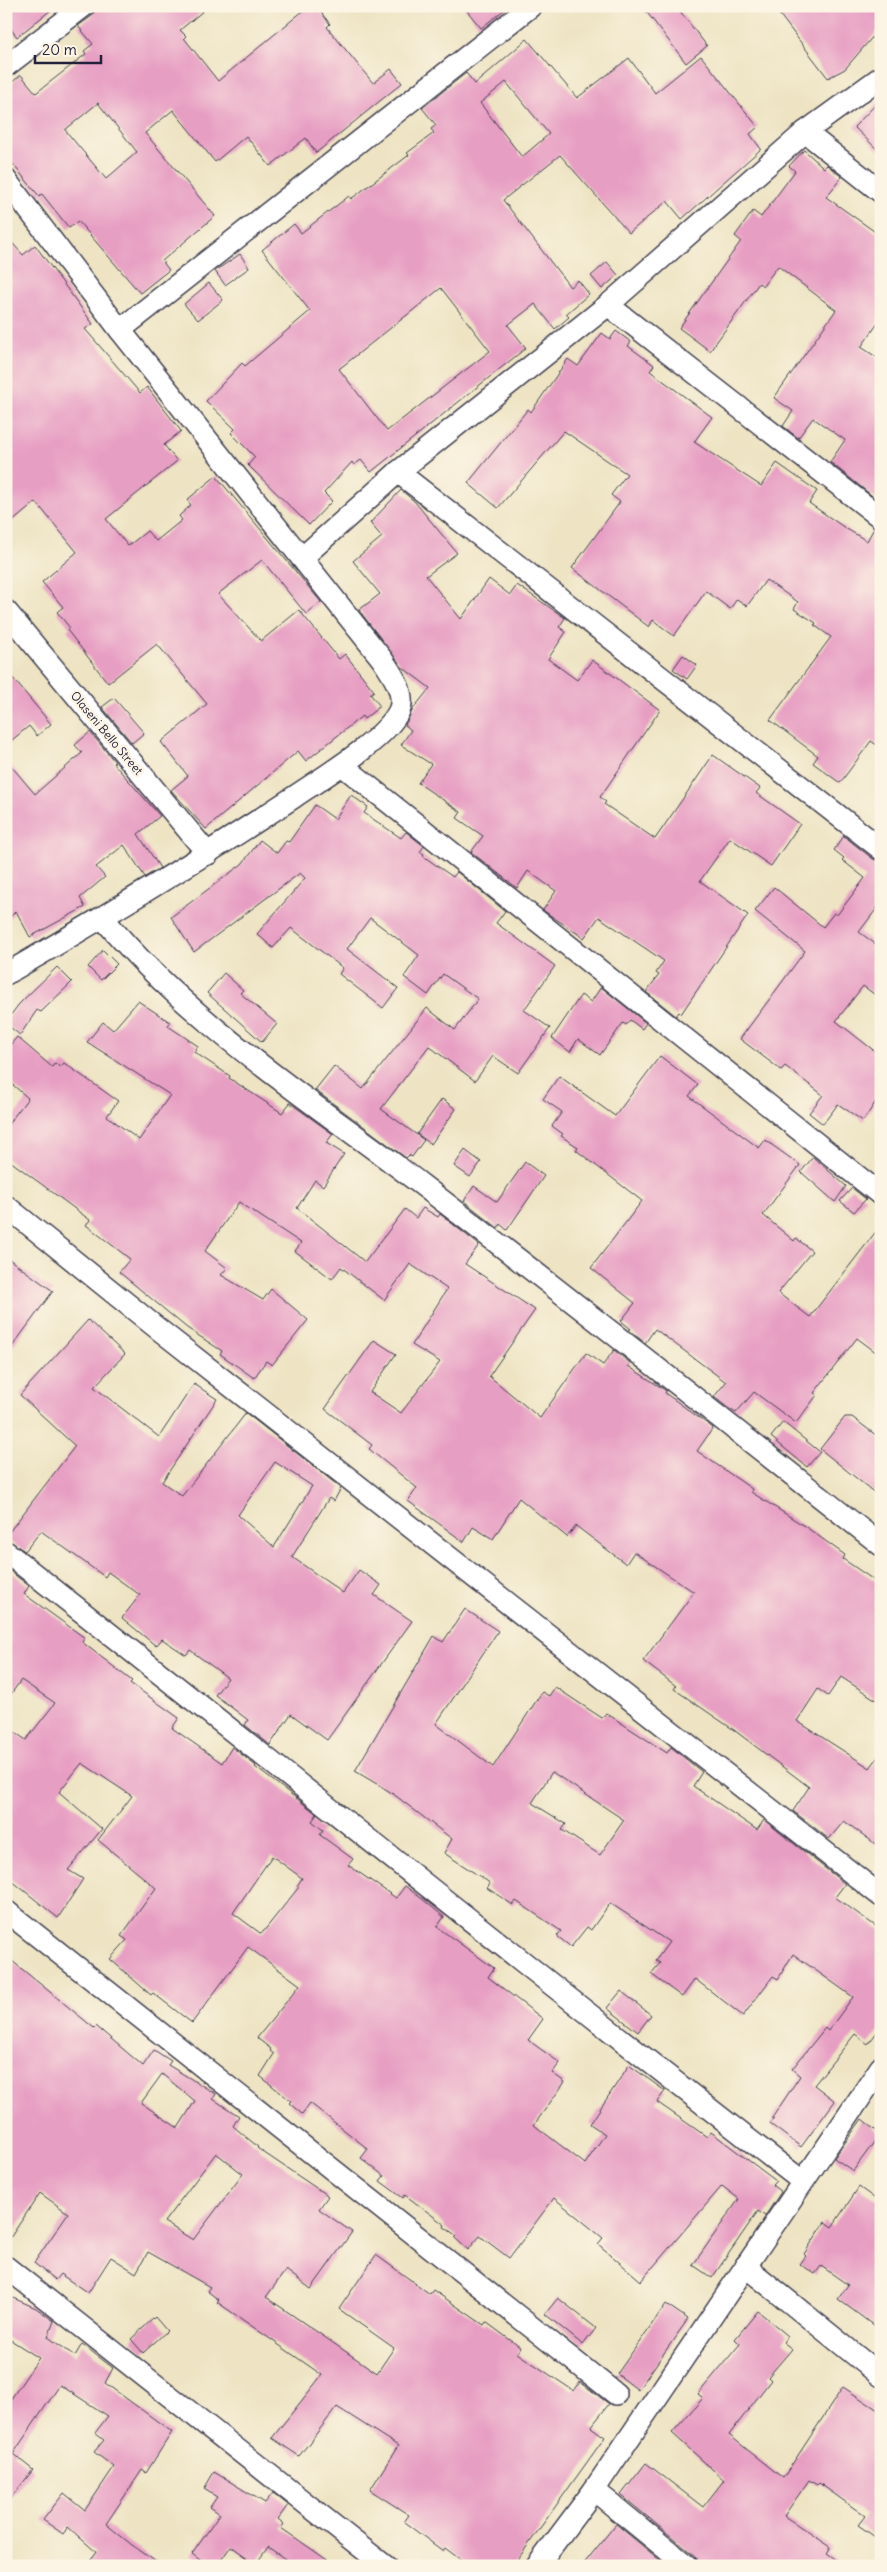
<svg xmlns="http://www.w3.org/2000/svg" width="887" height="2572" viewBox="0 0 887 2572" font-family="Delius,sans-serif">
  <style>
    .building { fill: #e79ec3; fill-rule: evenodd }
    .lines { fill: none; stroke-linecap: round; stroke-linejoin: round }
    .minor-casing { stroke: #413f50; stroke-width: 24 }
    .minor { stroke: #fff; stroke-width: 21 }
    .labels { text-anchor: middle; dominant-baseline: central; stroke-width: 5; stroke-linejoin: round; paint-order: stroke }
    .street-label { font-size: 12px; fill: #22223b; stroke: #fcf5e5 }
  </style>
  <rect width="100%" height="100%" fill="#fcf5e5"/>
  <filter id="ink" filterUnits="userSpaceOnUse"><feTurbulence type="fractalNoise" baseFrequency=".02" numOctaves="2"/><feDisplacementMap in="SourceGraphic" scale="10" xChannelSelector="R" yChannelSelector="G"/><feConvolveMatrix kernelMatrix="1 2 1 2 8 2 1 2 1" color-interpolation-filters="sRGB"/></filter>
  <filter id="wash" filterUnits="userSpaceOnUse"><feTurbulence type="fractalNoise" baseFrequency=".0096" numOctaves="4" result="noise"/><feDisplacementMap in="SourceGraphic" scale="20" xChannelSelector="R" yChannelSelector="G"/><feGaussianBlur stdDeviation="1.12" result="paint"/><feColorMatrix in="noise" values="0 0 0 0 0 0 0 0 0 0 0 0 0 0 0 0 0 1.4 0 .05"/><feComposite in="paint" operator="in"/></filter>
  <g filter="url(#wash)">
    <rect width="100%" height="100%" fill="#eee4c4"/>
    <g id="blocks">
      <g class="building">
        <polygon points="6,6 56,6 17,37 6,23"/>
        <path d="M96 6H209L180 30 186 36 184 38 218 81 309 6H316L330 24 327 27 373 83 391 69 402 83 316 153 306 138 270 166 246 136 215 162 173 110 145 133 215 216 162 261 169 270 140 293 78 221 69 228 42 194 39 196 6 156V87L21 75 36 93 86 54 84 51 93 44 78 26 92 16ZM98 103 137 152 106 179 65 130Z"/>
        <polygon points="463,6 509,6 481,28"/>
        <polygon points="642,6 676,6 707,46 686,63"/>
        <polygon points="773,6 881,6 881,27 845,69 828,78"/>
        <path d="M527 39 577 98 629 58 655 93 701 56 758 127 750 134 761 149 682 219 667 201 629 233 560 155 503 200 570 287 578 280 589 294 566 314 569 317 555 329 535 304 508 325 526 348 371 472 361 460 354 465 352 462 324 493 332 501 309 525 248 465 255 457 231 433 235 429 206 401 242 363 245 366 310 311 262 250 294 224 301 233 349 196 351 199 409 155 407 153 434 133 431 129 436 125 422 108 466 73 475 84ZM506 82 549 134 522 157 480 103ZM441 288 490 351 387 431 339 369Z"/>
        <polygon points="881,99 881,153 854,127"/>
        <polygon points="804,150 824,168 827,165 842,177 826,197 881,236 881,319 861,347 881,360 881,492 876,499 830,462 845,440 813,418 798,438 783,426 793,411 774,398 836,310 778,266 763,286 759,283 710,351 679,328 741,241 735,236 753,211 761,217 795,171 789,166"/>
        <polygon points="6,236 23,255 35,245 93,324 85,329 140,393 147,387 181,431 164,445 177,461 106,519 128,546 147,531 156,541 182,520 179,516 191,505 187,500 216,476 321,602 306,614 262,560 218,594 261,641 299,610 339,659 345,654 374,691 370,694 380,706 364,719 362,716 306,761 298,751 206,829 171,790 188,776 161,742 207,704 157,644 108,683 67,630 70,628 57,612 63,607 42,582 77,552 36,502 6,527"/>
        <polygon points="240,254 249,268 225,285 215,271"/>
        <polygon points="607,262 618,275 602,289 591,276"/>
        <polygon points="209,283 223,300 198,320 184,304"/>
        <polygon points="616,331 631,342 628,346 654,365 650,371 712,417 694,442 761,486 777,463 817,491 809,503 845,528 867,541 874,528 881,530 881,748 871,741 840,783 813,763 818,756 770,720 831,637 814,625 816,623 794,609 798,602 766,580 747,606 737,599 730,609 706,591 674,636 653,620 649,627 572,568 620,502 611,495 627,474 564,431 498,508 468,483 528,409 531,412 568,359 578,366 602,333 610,339"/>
        <polygon points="401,490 415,502 457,553 426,576 461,619 489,579 510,595 517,585 565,618 559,627 566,632 548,659 577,680 592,660 660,710 600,797 606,802 604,804 655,839 713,755 760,788 756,793 800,824 771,866 730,838 700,881 748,915 681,1014 679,1012 676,1016 646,992 659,975 656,973 664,961 599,917 584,938 547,913 543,910 556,891 528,871 517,888 471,852 483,836 457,818 461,812 418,783 431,764 401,745 411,730 405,725 413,709 430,688 402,667 359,610 380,594 353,561 382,537 370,523"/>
        <polygon points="683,655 697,665 687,679 673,669"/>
        <polygon points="6,670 51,724 37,736 29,726 6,745"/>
        <polygon points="114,698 144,733 132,743 102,707"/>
        <polygon points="90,732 115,762 113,763 160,816 138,834 160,868 145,877 124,845 96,867 105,877 80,898 85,907 30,937 16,911 6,921 6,760 35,794 82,753 75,745"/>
        <polygon points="351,795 368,807 364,813 401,838 406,832 424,846 420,852 424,854 423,856 453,877 457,872 505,911 496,923 555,966 524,1010 550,1028 518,1073 493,1056 475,1081 429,1046 381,1109 424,1140 412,1157 409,1155 406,1158 315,1090 334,1066 363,1089 427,1008 455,1030 478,999 443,974 428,995 404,977 419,955 370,918 347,949 398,988 383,1008 339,974 343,968 291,928 273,948 257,934 305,878 300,873 194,952 171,917 242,864 260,840 277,853 286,841 289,842 315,805 335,819"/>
        <polygon points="844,836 873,859 881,861 881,903 859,932 881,948 881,999 863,986 836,1021 881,1056 881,1094 863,1121 838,1104 823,1124 809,1113 823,1095 785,1066 781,1070 740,1039 805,951 755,911 774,887 823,927 834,913 837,915 865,878 842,860 844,858 834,850"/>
        <polygon points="103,950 117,964 101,980 88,967"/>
        <polygon points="57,967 72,982 41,1012 37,1010 20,1035 6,1024 6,1021 20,1003"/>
        <polygon points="224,973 243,990 240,993 277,1024 262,1042 207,993"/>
        <polygon points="601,987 646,1023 642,1029 630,1020 626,1025 623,1023 600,1055 578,1039 570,1052 552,1038 581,995 591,1002"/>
        <polygon points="138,1001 170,1022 168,1026 198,1046 194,1052 230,1076 229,1078 282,1113 290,1103 333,1134 326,1143 344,1154 323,1186 315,1180 297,1208 365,1262 405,1209 416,1218 423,1208 438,1217 440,1214 479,1245 465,1264 535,1310 489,1376 540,1418 586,1353 603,1365 614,1350 630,1363 628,1366 662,1388 666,1391 665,1393 713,1428 697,1451 752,1489 751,1492 806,1527 845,1555 843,1559 881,1585 881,1703 841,1677 828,1696 818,1689 797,1721 870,1768 881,1753 881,1848 844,1821 829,1839 793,1811 809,1787 734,1730 674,1689 676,1686 643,1661 694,1592 634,1552 626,1564 576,1526 567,1537 519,1498 493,1539 473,1527 464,1542 408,1501 417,1488 369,1449 372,1445 325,1409 374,1340 396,1354 370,1392 401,1413 440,1362 412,1345 447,1289 410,1264 384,1300 341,1267 332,1279 295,1251 301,1243 239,1202 205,1251 227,1268 221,1275 263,1300 271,1289 308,1320 272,1365 266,1361 254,1378 220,1354 222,1351 187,1328 119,1272 130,1259 86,1225 90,1220 6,1158 6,1127 28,1098 6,1079 6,1050 17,1037 52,1067 55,1063 60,1067 64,1063 118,1101 107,1116 139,1140 170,1095 87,1042 103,1022 113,1030"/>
        <polygon points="660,1056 698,1085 689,1096 759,1148 765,1140 800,1165 763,1215 794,1241 796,1238 812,1251 778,1293 810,1317 881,1225 881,1356 857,1338 814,1393 817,1395 796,1423 754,1392 736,1413 728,1408 714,1397 726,1382 655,1329 645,1343 629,1330 631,1329 621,1321 635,1303 591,1268 642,1201 576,1150 578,1147 561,1136 563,1134 552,1126 562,1112 543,1099 559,1076 615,1116"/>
        <polygon points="442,1099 456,1109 431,1144 417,1134"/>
        <polygon points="465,1150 481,1162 470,1177 454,1166"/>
        <polygon points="813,1157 846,1186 835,1202 801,1172"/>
        <polygon points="525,1162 544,1176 507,1230 500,1224 498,1228 464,1201 474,1186 497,1202"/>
        <polygon points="852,1188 866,1199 854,1212 840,1201"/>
        <polygon points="6,1257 53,1291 6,1355"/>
        <path d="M88 1320 125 1354 94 1387 159 1437 194 1384 217 1399 162 1482 182 1496 246 1413 341 1488 334 1501 329 1498 292 1557 343 1593 359 1570 381 1585 374 1595 412 1621 327 1740 291 1714 270 1745 245 1725 248 1720 215 1695 228 1678 190 1650 186 1655 162 1639 156 1646 122 1618 140 1595 108 1572 105 1577 41 1531 25 1551 6 1540V1536L75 1446 20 1395ZM275 1462 312 1486 274 1547 238 1515Z"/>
        <polygon points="845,1417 852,1417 881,1439 881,1498 820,1449"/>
        <polygon points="783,1422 820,1452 807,1467 771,1437"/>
        <path d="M6 1568 29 1586 24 1594 85 1638 82 1642 132 1681 130 1683 179 1718 172 1728 222 1763 232 1747 256 1766 255 1767 317 1814 312 1821 323 1830 320 1835 353 1859 348 1865 396 1898 405 1886 421 1898 444 1917 437 1927 494 1968 488 1977 543 2019 528 2040 560 2063 552 2073 565 2082 534 2125 585 2164 605 2134 590 2124 629 2065 665 2091 657 2102 707 2137 711 2132 776 2181 772 2185 781 2192 765 2216 758 2211 712 2278 693 2265 739 2199 722 2186 641 2281 598 2244 603 2238 554 2198 509 2258 480 2236 468 2250 455 2238 457 2236 444 2227 445 2225 405 2195 403 2198 380 2181 384 2176 361 2158 368 2149 310 2103 302 2114 289 2103 291 2101 260 2076 274 2054 270 2051 271 2049 257 2038 300 1985 248 1947 192 2023 153 1993 151 1995 110 1959 127 1940 121 1936 156 1888 98 1840 132 1796 82 1763 59 1792 102 1829 68 1870 83 1879 58 1918 6 1876V1726L26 1740 55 1703 21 1680 6 1701ZM272 1856 302 1878 297 1886 299 1887 263 1932 260 1933 233 1913Z"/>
        <path d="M465 1609 498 1631 436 1724 493 1767 542 1692 549 1696 555 1687 602 1718 606 1713 667 1753 671 1747 702 1772 693 1786 757 1830 764 1820 845 1884 835 1897 881 1930V2027L868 2044 855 2034 814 2085 835 2101 801 2147 770 2124 774 2119 772 2118 800 2076 792 2069 825 2028 828 2031 853 1997 793 1954 778 1979 773 1976 743 2016 695 1979 682 1997 651 1974 660 1963 656 1960 669 1942 610 1903 591 1930 587 1927 571 1947 557 1936 561 1931 516 1901 513 1905 487 1888 490 1883 444 1853 452 1839 392 1793 355 1771 434 1636 443 1642ZM552 1772 624 1820 600 1855 562 1830 566 1824 532 1803Z"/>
        <path d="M6 1956 94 2028 96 2026 143 2066 154 2050 171 2061 168 2065 216 2094 213 2099 239 2116 233 2126 258 2147 257 2148 328 2196 319 2209 352 2232 311 2289 286 2270 266 2297 377 2373 394 2348 339 2309 376 2255 430 2294 433 2290 484 2325 486 2322 521 2348 517 2353 574 2391 580 2382 609 2404 591 2427 605 2437 513 2566H469L445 2548 443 2551 404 2522 409 2515 370 2490 398 2446 337 2407 299 2456 272 2438 322 2375 217 2302 219 2300 207 2291 210 2287 148 2252 136 2273 111 2257 88 2293 60 2274 55 2280 34 2263 68 2213 40 2193 6 2244ZM162 2074 195 2101 178 2128 141 2103ZM216 2153 243 2174 193 2240 164 2222Z"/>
        <polygon points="621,1991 651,2015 638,2032 607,2008"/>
        <polygon points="862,2119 880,2134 853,2171 834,2158"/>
        <polygon points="859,2187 881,2203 881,2331 838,2299 848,2285 821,2266 815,2274 800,2264 806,2256 804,2254 825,2222 832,2227"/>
        <polygon points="6,2295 36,2308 54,2321 48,2337 75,2356 82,2344 113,2368 105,2383 172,2432 146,2473 142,2470 106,2524 132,2545 162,2566 86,2566 96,2552 68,2527 63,2534 43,2520 64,2493 85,2510 114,2467 94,2452 104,2440 95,2433 108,2416 60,2385 13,2454 33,2470 6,2504 6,2406 39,2358 6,2337"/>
        <polygon points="558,2298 596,2328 583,2345 545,2314"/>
        <polygon points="666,2304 688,2319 638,2390 617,2374"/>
        <polygon points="758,2311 788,2336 783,2342 792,2349 768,2377 771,2380 729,2435 783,2478 843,2387 881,2412 881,2541 858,2525 865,2516 819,2483 817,2485 809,2480 784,2516 831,2547 827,2553 845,2566 699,2566 695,2556 621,2495 646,2463 703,2507 724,2480 672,2433 703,2398 698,2394 740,2344 735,2339"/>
        <polygon points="155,2317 167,2331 143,2353 131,2339"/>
        <polygon points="214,2472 265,2503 273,2493 288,2505 278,2519 284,2524 281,2528 336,2566 295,2566 268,2547 256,2564 231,2546 217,2566 208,2566 192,2554 220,2514 210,2507 217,2497 204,2489"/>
        <polygon points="616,2524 667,2566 582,2566"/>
      </g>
    </g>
  </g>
  <g filter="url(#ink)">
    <use href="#blocks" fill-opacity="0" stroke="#413f50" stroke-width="1"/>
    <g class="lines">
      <defs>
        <g id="minor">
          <polyline points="6,66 84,6"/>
          <polyline points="805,132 881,192"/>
          <path d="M6 180 120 330 382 659C391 672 407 694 399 711 384 741 323 777 294 797 200 859 104 917 6 974"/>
          <polyline points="608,305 881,518"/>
          <polyline points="120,330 531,6"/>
          <polyline points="398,472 881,849"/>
          <polyline points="303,557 398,472 608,305 805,132 881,77"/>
          <polyline points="6,611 208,854"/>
          <polyline points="342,765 881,1195"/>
          <path d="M103 918C192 1025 312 1101 422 1185 576 1303 728 1424 881 1545"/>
          <polyline points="6,1206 157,1328 881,1896"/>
          <path d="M6 1552C272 1761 535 1974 802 2181"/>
          <polyline points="6,1911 616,2394"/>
          <polyline points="745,2266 881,2376"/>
          <polyline points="6,2267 385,2566"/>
          <polyline points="594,2490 687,2566"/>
          <polyline points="537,2566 594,2490 881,2067"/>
        </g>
      </defs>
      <use href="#minor" class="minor-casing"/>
      <use href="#minor" class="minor"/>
    </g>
  </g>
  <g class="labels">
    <g class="street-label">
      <text transform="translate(107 733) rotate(50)">Olaseni Bello Street</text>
    </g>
  </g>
  <rect width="887" height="2572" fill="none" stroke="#fcf5e5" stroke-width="25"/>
  <path d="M35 55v8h66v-8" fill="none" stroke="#22223b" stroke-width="2.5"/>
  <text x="42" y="55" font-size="15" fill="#22223b" stroke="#fcf5e5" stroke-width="4" paint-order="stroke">20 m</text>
</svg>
